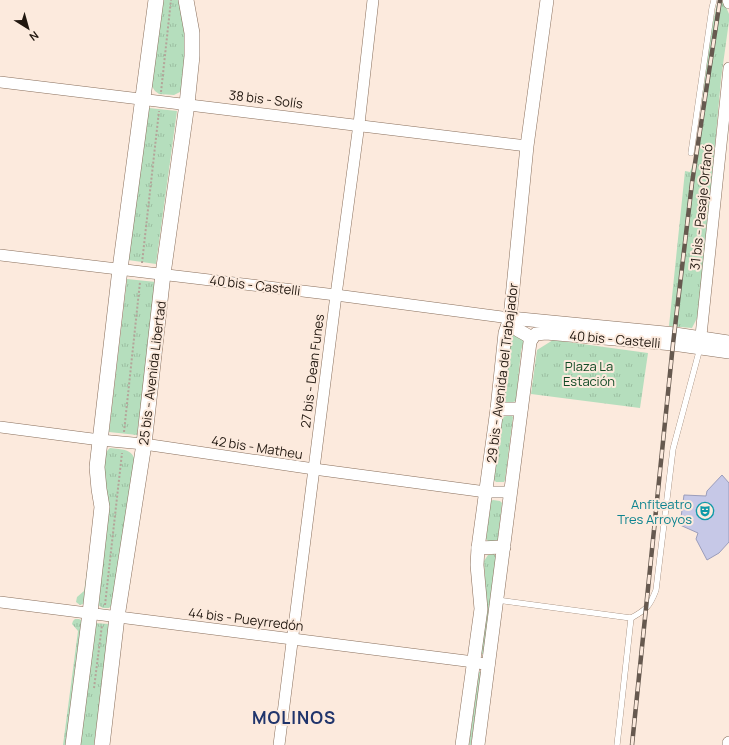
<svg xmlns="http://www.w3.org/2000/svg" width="729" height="745" viewBox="0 0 729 745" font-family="Manrope,sans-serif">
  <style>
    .grass { fill: url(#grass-tufts) }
    .building { fill: #c6c8e7; stroke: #9b9dbb }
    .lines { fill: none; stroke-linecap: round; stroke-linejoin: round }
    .service-casing { stroke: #896f5c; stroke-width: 6 }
    .minor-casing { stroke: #896f5c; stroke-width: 12 }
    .tertiary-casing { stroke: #896f5c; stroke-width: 14 }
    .secondary-casing { stroke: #896f5c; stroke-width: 16 }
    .path { stroke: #b4a499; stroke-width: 2; stroke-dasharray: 2 2; stroke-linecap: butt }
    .service { stroke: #fff; stroke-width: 5.5 }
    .minor { stroke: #fff; stroke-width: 11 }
    .tertiary { stroke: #fff; stroke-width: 13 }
    .secondary { stroke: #fff; stroke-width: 15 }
    .rail-casing { stroke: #66594f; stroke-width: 4.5 }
    .rail { stroke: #fceadd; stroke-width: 3; stroke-dasharray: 9; stroke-linecap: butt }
    .labels { text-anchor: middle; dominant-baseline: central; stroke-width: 4; stroke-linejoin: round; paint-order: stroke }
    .street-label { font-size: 13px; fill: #21170f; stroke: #fceadd }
    .park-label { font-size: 13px; fill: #124b26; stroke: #fceadd }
    .culture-label { font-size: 13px; fill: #0d838f; stroke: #fceadd; text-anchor: end }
    .district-label { font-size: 17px; font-weight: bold; letter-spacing: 1px; fill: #20356c; stroke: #fceadd }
  </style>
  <defs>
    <pattern id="grass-tufts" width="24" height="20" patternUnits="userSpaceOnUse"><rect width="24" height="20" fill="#b5debd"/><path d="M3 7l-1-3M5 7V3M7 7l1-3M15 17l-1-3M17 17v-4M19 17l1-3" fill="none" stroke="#9bbea1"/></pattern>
  </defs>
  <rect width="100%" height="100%" fill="#fceadd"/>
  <g class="grass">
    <polygon points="162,0 180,0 186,49 182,87 180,92 174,95 159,94 155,91 151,85"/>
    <polygon points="723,0 729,14 729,21 721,79 700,312 692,328 669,326 685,171 690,172 696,156 710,35 717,4"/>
    <polygon points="149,108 177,111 156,264 128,260"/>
    <polygon points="127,279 156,282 137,435 109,432"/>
    <polygon points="511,333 524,340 521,351 516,401 507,404 503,402"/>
    <polygon points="553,340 648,353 640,408 531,394 537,350"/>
    <polygon points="511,415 513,417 505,480 504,482 496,482 493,479 502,417"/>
    <path d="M110 448C122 450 131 448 135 460L112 605 109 608H103L98 605C100 584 102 562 105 541 106 527 110 518 108 504 106 492 98 456 110 448Z"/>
    <polygon points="493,500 500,501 502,503 498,538 498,540 489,542 486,539 491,501"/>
    <polygon points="96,512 85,599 83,604 80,605 76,602 77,597 84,591"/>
    <polygon points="494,554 496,557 484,654 481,654 487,611 484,561 488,555"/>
    <polygon points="75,619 79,619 81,620 82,624 66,745 63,745 78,631 72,624 73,621"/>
    <polygon points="94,623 110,624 94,745 79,745"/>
    <polygon points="479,672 482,672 471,745 469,745"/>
  </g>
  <polygon class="building" points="722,475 729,483 729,542 719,553 707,560 696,539 698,533 680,525 684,495 706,496 707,491"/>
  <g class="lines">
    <defs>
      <g id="service">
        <polyline points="691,153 712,8 714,0"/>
        <polyline points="497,600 631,618 617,745"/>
        <path d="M631 618C646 610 650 606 656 590L673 449 700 348"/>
      </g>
      <g id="minor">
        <polyline points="728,0 729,3"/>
        <polyline points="0,82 527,146"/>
        <polyline points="0,255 336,295 510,318"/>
        <polyline points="700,345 729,68"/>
        <polyline points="0,427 100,440 144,444 314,469 486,492 510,492"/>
        <polyline points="0,602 474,662 489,665"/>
        <polyline points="279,745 336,295 359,124 373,0"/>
      </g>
      <g id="tertiary">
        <polyline points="510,318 518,330 532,338 536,334 546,333 673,344 729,352"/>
        <polyline points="510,318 675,334 729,342"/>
        <polyline points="497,409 521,409"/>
        <polyline points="478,548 504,547"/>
        <polyline points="462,745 481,609 477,565 478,548 497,409 505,333 510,318 527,146 547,0"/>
        <polyline points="478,745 530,342 532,338"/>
        <polyline points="729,745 729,743"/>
      </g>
      <g id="secondary">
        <polyline points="73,745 90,613 102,507 99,489 97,467 120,269 156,0"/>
        <polyline points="102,745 117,617 144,444 163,274 187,104 192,56 192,33 186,0"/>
      </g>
    </defs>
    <use href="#service" class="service-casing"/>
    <use href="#minor" class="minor-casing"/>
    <use href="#tertiary" class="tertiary-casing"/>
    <use href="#secondary" class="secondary-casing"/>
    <g class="path">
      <polyline points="161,92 171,0"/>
      <polyline points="142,263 159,111"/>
      <polyline points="124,432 140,282"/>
      <polyline points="105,605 122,453"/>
      <polyline points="94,688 102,625"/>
    </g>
    <use href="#service" class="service"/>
    <use href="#minor" class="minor"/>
    <use href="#tertiary" class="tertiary"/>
    <use href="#secondary" class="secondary"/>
    <defs>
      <polyline id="rail" points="632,745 673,344 692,183 720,0"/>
    </defs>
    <use href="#rail" class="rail-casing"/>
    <use href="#rail" class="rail"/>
  </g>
  <defs>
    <symbol id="theatre-ring" viewBox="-11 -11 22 22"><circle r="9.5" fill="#fceadd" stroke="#0f9aa8" stroke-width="1.5"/><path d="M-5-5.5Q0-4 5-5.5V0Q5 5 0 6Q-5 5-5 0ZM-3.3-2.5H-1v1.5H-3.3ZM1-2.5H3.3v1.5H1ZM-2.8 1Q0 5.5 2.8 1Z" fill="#0f9aa8"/></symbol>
  </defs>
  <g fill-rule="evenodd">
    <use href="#theatre-ring" x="695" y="501" width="20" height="20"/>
  </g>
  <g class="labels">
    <g class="street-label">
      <text transform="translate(266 99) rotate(7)">38 bis - Solís</text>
      <text transform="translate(701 207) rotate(-84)">31 bis - Pasaje Orfanó</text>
      <text transform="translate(255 285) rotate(7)">40 bis - Castelli</text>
      <text transform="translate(615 339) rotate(5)">40 bis - Castelli</text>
      <text transform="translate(312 371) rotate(-83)">27 bis - Dean Funes</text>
      <text transform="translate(152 373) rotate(-83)">25 bis - Avenida Libertad</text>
      <text transform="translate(502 373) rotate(-83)">29 bis - Avenida del Trabajador</text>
      <text transform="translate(257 447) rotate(9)">42 bis - Matheu</text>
      <text transform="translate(246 619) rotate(7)">44 bis - Pueyrredón</text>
    </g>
    <g class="park-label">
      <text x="589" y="366">Plaza La<tspan x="589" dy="15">Estación</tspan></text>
    </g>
    <g class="culture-label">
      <text x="692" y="504">Anfiteatro<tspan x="692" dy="15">Tres Arroyos</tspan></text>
    </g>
    <g class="district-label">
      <text x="294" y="717">MOLINOS</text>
    </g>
  </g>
  <g transform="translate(28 28) rotate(143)" stroke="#fceadd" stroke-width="3" paint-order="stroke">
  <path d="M0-3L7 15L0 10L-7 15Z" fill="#21170f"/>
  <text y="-6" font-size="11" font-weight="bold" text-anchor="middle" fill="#21170f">N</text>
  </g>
</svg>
